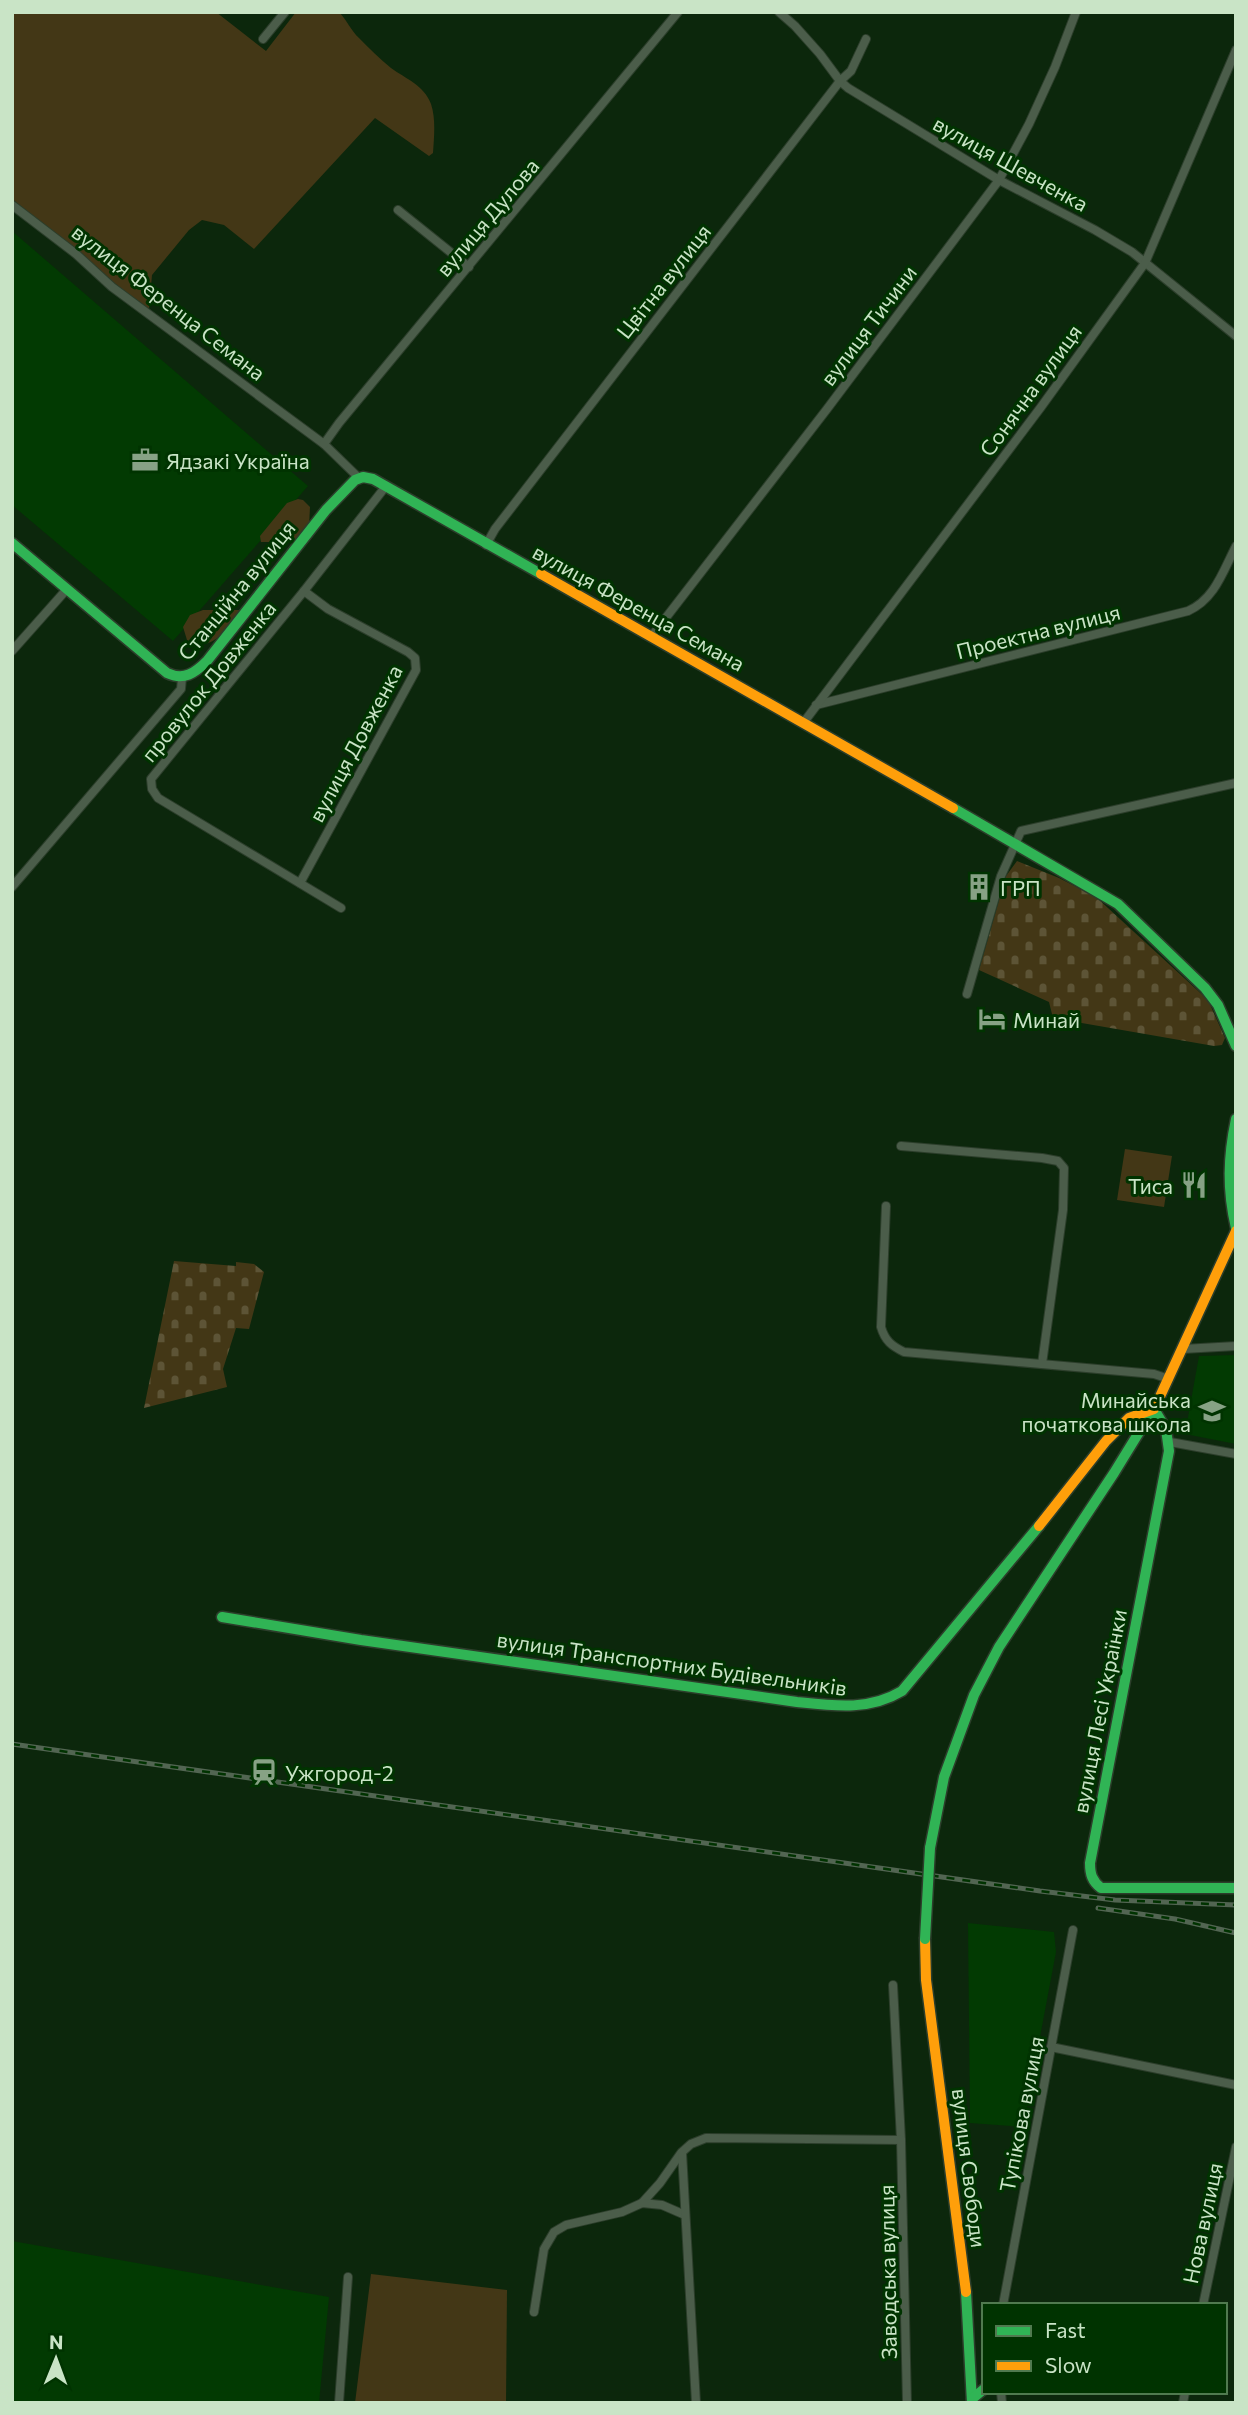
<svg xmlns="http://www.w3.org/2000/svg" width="1248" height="2415" viewBox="0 0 1248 2415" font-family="Commissioner,sans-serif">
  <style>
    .built { fill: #023a02 }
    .green { fill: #433716 }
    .cemetery { fill: url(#cemetery-stones) }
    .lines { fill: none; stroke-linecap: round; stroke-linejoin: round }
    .street-casing { stroke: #2c3e2b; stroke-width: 10 }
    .fast-casing { stroke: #2c3e2b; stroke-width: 13 }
    .slow-casing { stroke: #2c3e2b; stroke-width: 13 }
    .street { stroke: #4b5d4a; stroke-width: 8 }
    .fast { stroke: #30b455; stroke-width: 10 }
    .slow { stroke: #ff9f0a; stroke-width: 10 }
    .rail-casing { stroke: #526552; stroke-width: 5 }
    .rail { stroke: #030; stroke-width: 2.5; stroke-dasharray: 8; stroke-linecap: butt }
    .fast-bridge-casing { stroke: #2c3e2b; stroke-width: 13; stroke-linecap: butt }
    .fast-bridge { stroke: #30b455; stroke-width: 10 }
    .labels { text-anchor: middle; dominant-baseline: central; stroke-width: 6; stroke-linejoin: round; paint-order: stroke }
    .street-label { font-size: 21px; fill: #c9e4c6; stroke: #030 }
    .poi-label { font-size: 21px; fill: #c9e4c6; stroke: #030; text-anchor: start }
  </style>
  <defs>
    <pattern id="cemetery-stones" width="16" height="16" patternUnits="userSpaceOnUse" patternTransform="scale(1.75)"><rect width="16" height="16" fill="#433716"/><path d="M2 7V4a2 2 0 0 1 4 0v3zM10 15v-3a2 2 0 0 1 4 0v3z" fill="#5d5436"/></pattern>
  </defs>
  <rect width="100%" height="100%" fill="#0c270c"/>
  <g class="built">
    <polygon points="12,231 308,486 173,641 12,505"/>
    <polygon points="1236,1355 1236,1444 1185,1434 1199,1356"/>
    <polygon points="968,1923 1054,1932 1056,1952 1023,2127 970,2123"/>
    <polygon points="12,2241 329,2297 319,2403 12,2403"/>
  </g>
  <g class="green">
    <path d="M12 12H216L266 51 296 12H339C347 20 351 31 359 38 369 48 380 59 391 68 406 79 424 85 431 104 436 119 434 137 433 153L429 156 375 118 254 249 224 225 202 220 189 230 152 275 149 309C101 275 58 236 12 199Z"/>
    <polygon points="298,499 303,500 310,507 309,526 295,542 261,542 260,536 287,503"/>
    <path d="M203 610H239L241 612C225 629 213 654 187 640L183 627 190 615Z"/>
    <polygon points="1125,1149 1172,1156 1164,1207 1117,1200"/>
    <polygon points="371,2274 507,2290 506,2403 355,2403"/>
  </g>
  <g class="cemetery">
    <polygon points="1017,861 1059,878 1096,897 1208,1000 1225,1038 1222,1045 1214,1046 1053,1018 1049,1002 979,970 1006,876"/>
    <polygon points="174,1261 236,1266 236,1262 254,1264 264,1272 249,1329 236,1328 223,1369 227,1387 144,1408"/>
  </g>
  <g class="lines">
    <defs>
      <g id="street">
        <polyline points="779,12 795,26 820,54 840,81 848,88 999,180 1095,230 1132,252 1236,336"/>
        <polyline points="263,39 285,12"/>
        <polyline points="12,205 76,254 112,287 324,444 359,478"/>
        <polyline points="398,210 469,267"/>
        <polyline points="324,444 339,423 678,12"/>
        <polyline points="486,545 495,529 840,81 851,71 866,39"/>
        <polyline points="651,637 827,409 999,180 1029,124 1055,67 1076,12"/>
        <polyline points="12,651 67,589"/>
        <path d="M816 705 1188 611C1215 599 1223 571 1236 546"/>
        <polyline points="804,722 1041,407 1145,263 1236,50"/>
        <polyline points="300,883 416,670 415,658 408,652 328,609 304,591"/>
        <polyline points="12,887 181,689 182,678"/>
        <polyline points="341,908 158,798 152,789 151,779 304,591 386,486"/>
        <polyline points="967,994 1001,876 1021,831 1236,783"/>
        <polyline points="901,1146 1042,1158 1058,1161 1064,1168 1063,1210 1042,1364"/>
        <path d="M886 1206 881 1327C885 1341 892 1346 904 1352L1154 1374 1169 1379"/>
        <polyline points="1183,1349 1236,1346"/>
        <polyline points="1170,1442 1236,1454"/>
        <polyline points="893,1985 901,2140"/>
        <polyline points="1051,2047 1236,2085"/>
        <polyline points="642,2203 660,2183 681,2153"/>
        <polyline points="1003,2305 1073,1930"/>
        <polyline points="1203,2305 1236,2147"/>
        <polyline points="534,2312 544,2249 554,2232 566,2225 622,2212 642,2203 662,2205 685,2215"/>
        <polyline points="1001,2392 1002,2403"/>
        <polyline points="339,2403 348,2277"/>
        <polyline points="696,2403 682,2152 691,2144 706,2138 901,2140 907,2403"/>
        <polyline points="1183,2403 1185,2392"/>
      </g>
      <g id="fast">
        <path d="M12 543 167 673C184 681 195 673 207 661L326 510 355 480 363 477 373 479 541 574"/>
        <polyline points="953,808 1118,904 1205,988 1218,1005 1236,1046"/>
        <path d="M1236 1119C1228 1157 1227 1190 1236 1228"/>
        <path d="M1154 1409 1166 1429 1169 1451 1090 1863C1090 1874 1092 1881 1101 1888H1236"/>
        <path d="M222 1617 361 1640 797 1702C834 1706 869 1711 902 1691L1039 1526"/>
        <polyline points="930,1848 944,1777 974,1695 999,1647 1114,1473 1157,1403"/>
        <polyline points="966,2292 972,2403"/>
        <polyline points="972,2399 984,2389"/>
      </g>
      <g id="slow">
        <polyline points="541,574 953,808"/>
        <polyline points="1157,1403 1236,1231"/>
        <polyline points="1039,1526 1106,1441 1129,1418 1154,1409"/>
        <polyline points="925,1939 926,1980 966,2292"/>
      </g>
    </defs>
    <use href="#street" class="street-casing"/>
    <use href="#fast" class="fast-casing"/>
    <use href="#slow" class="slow-casing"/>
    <use href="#street" class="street"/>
    <use href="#fast" class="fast"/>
    <use href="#slow" class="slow"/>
    <defs>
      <g id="rail">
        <polyline points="12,1744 1040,1891 1115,1900 1236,1905"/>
        <polyline points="1098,1908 1175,1919 1236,1933"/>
      </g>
    </defs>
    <use href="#rail" class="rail-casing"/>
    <use href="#rail" class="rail"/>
    <defs>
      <polyline id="fast-bridge" points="925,1939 930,1848"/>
    </defs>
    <use href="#fast-bridge" class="fast-bridge-casing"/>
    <use href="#fast-bridge" class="fast-bridge"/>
  </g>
  <defs>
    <symbol id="office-bare" viewBox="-9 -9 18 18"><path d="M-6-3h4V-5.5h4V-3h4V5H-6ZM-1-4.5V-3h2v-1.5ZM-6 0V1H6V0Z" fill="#87a285" stroke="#030" stroke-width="2.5" paint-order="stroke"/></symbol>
    <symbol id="building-bare" viewBox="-9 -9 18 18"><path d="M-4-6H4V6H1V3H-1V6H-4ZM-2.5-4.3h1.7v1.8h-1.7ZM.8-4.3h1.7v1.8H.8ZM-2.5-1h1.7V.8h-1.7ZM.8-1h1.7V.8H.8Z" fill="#87a285" stroke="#030" stroke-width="2.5" paint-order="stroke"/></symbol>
    <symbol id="hotel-bare" viewBox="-9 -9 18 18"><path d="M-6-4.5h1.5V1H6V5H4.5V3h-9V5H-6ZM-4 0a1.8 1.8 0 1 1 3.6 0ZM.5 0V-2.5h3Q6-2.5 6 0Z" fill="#87a285" stroke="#030" stroke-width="2.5" paint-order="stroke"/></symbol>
    <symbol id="restaurant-bare" viewBox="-9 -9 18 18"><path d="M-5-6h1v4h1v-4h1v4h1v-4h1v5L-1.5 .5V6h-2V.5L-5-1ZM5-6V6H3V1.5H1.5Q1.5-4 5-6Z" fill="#87a285" stroke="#030" stroke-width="2.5" paint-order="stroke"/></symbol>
    <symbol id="school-bare" viewBox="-9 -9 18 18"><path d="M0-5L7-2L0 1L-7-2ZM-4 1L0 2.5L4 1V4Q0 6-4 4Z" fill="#87a285" stroke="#030" stroke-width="2.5" paint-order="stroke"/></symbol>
    <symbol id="station-bare" viewBox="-9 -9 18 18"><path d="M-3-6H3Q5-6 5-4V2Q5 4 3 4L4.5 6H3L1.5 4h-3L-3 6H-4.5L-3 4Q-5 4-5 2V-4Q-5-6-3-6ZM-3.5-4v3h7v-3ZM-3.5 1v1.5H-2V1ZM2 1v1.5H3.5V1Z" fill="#87a285" stroke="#030" stroke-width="2.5" paint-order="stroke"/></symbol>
  </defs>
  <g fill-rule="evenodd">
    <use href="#office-bare" x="126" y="441" width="38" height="38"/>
    <use href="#building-bare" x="960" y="868" width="38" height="38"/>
    <use href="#hotel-bare" x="973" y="1000" width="38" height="38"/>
    <use href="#restaurant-bare" x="1175" y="1166" width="38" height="38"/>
    <use href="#school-bare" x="1193" y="1392" width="38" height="38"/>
    <use href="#station-bare" x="245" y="1753" width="38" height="38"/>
  </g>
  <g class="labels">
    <g class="street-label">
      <text transform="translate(1011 163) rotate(29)">вулиця Шевченка</text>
      <text transform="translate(487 217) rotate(-50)">вулиця Дулова</text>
      <text transform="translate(663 281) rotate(-52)">Цвітна вулиця</text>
      <text transform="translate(169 302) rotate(38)">вулиця Ференца Семана</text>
      <text transform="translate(868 325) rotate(-53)">вулиця Тичини</text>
      <text transform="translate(1030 390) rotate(-54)">Сонячна вулиця</text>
      <text transform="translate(236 590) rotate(-51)">Станційна вулиця</text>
      <text transform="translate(639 607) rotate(29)">вулиця Ференца Семана</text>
      <text transform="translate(1038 631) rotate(-14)">Проектна вулиця</text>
      <text transform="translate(208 681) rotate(-51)">провулок Довженка</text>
      <text transform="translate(355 743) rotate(-62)">вулиця Довженка</text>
      <text transform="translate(672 1663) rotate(8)">вулиця Транспортних Будівельників</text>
      <text transform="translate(1099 1711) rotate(-79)">вулиця Лесі Українки</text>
      <text transform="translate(1021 2114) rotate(-79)">Тупікова вулиця</text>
      <text transform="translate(970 2168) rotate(83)">вулиця Свободи</text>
      <text transform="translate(1202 2223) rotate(-78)">Нова вулиця</text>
      <text transform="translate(887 2272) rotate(-91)">Заводська вулиця</text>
    </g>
    <g class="poi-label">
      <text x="166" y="460">Ядзакі Україна</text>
      <text x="1000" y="887">ГРП</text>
      <text x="1013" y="1019">Минай</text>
      <text x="1173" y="1185" text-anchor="end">Тиса</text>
      <text x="1191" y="1399" text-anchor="end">Минайська<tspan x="1191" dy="24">початкова школа</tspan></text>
      <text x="285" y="1772">Ужгород-2</text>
    </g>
  </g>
  <rect width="1248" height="2415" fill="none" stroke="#c9e4c6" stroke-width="28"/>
  <rect x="982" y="2303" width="245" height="91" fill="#003300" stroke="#507a4f" stroke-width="2"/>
  <rect x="996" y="2326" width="35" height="10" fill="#30b455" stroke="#507a4f" stroke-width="2"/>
  <text x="1045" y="2338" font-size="21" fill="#c9e4c6">Fast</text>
  <rect x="996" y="2361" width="35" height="10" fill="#ff9f0a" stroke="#507a4f" stroke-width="2"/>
  <text x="1045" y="2373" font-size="21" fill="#c9e4c6">Slow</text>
  <g transform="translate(56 2359) rotate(1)" stroke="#003300" stroke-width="5" paint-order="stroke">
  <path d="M0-5L12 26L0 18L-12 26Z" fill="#c9e4c6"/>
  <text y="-10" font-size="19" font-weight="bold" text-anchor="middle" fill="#c9e4c6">N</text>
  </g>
</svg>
